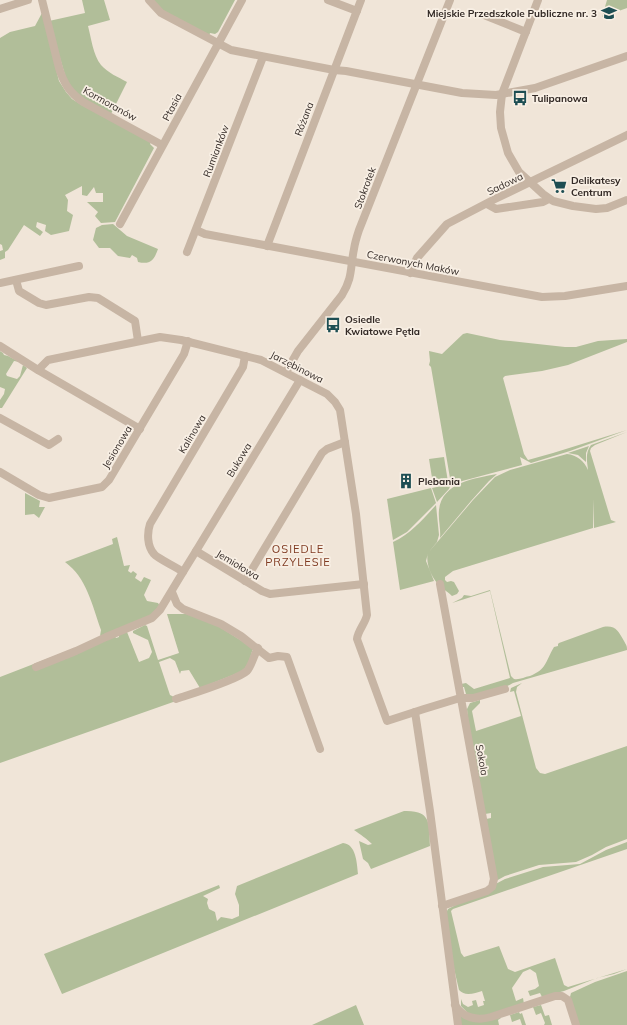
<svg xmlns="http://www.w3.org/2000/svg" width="627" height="1025" viewBox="0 0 627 1025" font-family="Mulish,sans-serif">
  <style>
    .green { fill: #b1be99 }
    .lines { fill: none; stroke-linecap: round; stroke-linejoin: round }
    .street { stroke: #c7b5a4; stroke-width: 8 }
    .labels { text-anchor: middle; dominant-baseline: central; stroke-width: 3.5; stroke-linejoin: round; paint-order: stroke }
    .poi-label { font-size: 10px; font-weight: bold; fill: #332a26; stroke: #f8efe4; text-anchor: start }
    .street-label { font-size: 10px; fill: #332a26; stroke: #f8efe4 }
    .neighbourhood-label { font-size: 11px; letter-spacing: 1px; fill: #7f3a21; stroke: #f8efe4 }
  </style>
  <rect width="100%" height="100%" fill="#f0e5d8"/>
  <g class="green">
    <path d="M82 0H104L110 20 88 26C91 37 93 55 101 65 108 73 118 77 127 82L111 114 85 101 68 85 49 21 85 13Z"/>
    <path d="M153 0H235L218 32 215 34 210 33 209 36C190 26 166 17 153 0Z"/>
    <polygon points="607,0 627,0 627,8 602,17"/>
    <polygon points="42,13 59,81 66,92 72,99 80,104 151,142 150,144 154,148 115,222 101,223 95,216 98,212 87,202 103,202 103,193 96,193 94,187 87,196 82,195 82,186 65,195 68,200 67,211 73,215 69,231 51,235 45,231 46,225 37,222 36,227 43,232 40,236 24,225 8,250 5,252 5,258 0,260 0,251 3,250 2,245 0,244 0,38 10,32 35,26"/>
    <path d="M113 224 127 236 158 249C154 260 151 265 138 262L137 258 132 255 130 258 118 256 110 248H99L93 240 96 228 102 225Z"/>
    <polygon points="467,333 500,340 565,347 576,347 598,341 627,339 627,342 568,365 542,371 505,376 503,378 524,454 528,460 553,453 627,430 570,451 531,463 520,457 522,465 451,484 449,489 437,502 432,488 451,484 431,367 429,365 430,361 429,351 442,354 463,334"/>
    <polygon points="0,351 3,353 4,355 8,356 20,362 14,361 6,374 7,376 17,379 20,376 23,365 27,368 2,408 0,408 0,400 4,394 5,389 0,387"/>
    <path d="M627 432 595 445 591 448 590 451 611 520 616 522 594 528V499L593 528 453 571 445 577V580L447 582 451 581 454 582 459 591 457 594 452 596C448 592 444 590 440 586 432 579 425 563 428 553L426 561 434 581 400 590 393 542C411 534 424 518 436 505L439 535 437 542 428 553 473 500 495 477 510 470 567 454C577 455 584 461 588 470 587 461 585 453 591 445Z"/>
    <polygon points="589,446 586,453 586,462 578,455 568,453"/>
    <polygon points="444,457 448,482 433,484 429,459"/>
    <path d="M497 474 489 481 471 501 440 538C441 529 438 520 439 510 442 482 476 478 497 474Z"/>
    <polygon points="431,488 436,503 407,532 393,540 387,499"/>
    <polygon points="25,493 40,501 39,507 45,507 39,518 34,514 25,515"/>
    <path d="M117 537 124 566 130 565 128 571 131 573 133 571 137 574 135 578 141 582 144 577 151 580 144 595 147 601 158 603 160 606 150 616 100 636 101 630C92 605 87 578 65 562L113 544 112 539Z"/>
    <path d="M490 590 511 676 514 679C520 680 524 677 530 676 547 669 545 662 554 647L558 646V644L559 643 603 627C616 625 618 631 624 641 626 645 627 645 627 650L513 683C506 688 476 696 466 694L464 687H462L461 684 466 683 474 689 510 678 490 591 452 603 462 598 464 595 471 596Z"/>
    <polygon points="167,614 189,614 218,626 253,648 249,662 243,671 200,688 189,670 181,671 180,674 175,661 170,658 159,662 170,695 174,697 176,701 0,763 0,677 88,643 114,635 116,638 119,637 119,634 127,632 139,662 149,658 152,652 148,640 133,633 133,631 145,625 147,626 158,660 179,653"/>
    <polygon points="522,683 517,687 516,692 536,768 540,773 545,774 627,746 627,839 606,847 592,855 576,862 539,865 505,876 496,881 486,819 491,818 491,813 485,814 469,732 467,709 470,703 480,700 480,703 472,711 476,731 521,716 514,691 510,692 511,688"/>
    <path d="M404 811C432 810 429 824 430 846L371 869 368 863 363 859 359 841 368 845 372 844C366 838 361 835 354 830Z"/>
    <path d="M627 842V849L453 909 451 911 461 953 464 957 499 946 508 969 515 972 555 958 564 985 568 987 627 969 614 974 597 978 564 991 542 997 540 993 530 996 528 991 535 989 539 986 536 973 530 969 523 972 512 988 516 1001 523 998 524 1004 489 1016 470 1015 461 1006V999L463 1004 468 1007 473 1005 472 1001 476 1000 478 1007 484 1005 483 1001H485L482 991C475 993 465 997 459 990L452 960 446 913 448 909 505 879 543 867 580 864 606 850Z"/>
    <path d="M343 843C356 844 357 863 358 874L62 994 44 954 219 885 220 888 203 896 208 899 207 903 209 909 215 912 217 921 221 917 232 919 239 916V905L235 894 237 886Z"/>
    <polygon points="627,971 627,1025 578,1025 570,997 571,993 595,982"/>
    <polygon points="356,1005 364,1025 312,1025"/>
    <polygon points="541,1005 545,1016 549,1015 552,1025 544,1025 545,1023 541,1013 536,1015 533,1007"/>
    <polygon points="519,1012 520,1014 522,1013 526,1025 522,1025 520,1019 512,1022 510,1015"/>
    <polygon points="460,1014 500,1017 501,1018 498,1020 499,1025 461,1025"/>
  </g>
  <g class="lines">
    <g class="street">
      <path d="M42 0 59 68C64 84 70 93 83 102L162 145"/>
      <polyline points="149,0 161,13 231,50 334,70 346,71 462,93 496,95 535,88 627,56"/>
      <polyline points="328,0 357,11"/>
      <polyline points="538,0 502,94 500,112 501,128 508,153 519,172 543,194 553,201 573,206 596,209 607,208 627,200"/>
      <polyline points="0,9 28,0"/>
      <polyline points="484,15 526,32"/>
      <polyline points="487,204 496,209 543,202 549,199"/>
      <polyline points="120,224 242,0"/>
      <polyline points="196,230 205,234 542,297 565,296 627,286"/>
      <polyline points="267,246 361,0"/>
      <polyline points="187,252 263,57"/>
      <polyline points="410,273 417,258 447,224 493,200 627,135"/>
      <polyline points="16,280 19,291 39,303 46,305 89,297 98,298 135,321 138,341"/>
      <polyline points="0,283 79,266"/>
      <polyline points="0,346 38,370 140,429"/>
      <path d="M245 356 243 367 150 524C147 533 147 546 154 554 158 559 177 567 183 572L196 551 262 591 270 594 364 584"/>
      <path d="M38 370 48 360 160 337 181 340 261 360 327 394 335 402 340 410 356 514 367 615C365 624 358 630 357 639L387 721 424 709 460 698H473L505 689"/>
      <path d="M286 372 298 351 342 295C353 277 350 268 354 249 355 242 357 236 359 230L450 0"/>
      <polyline points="0,418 49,445 58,439"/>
      <polyline points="0,472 39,495 49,498 102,487 109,480 184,354 188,341"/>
      <polyline points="196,551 300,380"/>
      <polyline points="245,581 322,453 327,449 345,442"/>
      <polyline points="440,584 494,879 492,887 487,891 442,906"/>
      <polyline points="172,592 177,604 183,609 221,624 241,636 269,658 278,656 287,657 320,749"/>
      <polyline points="36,667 76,651 106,637 152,618 160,610 183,572"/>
      <path d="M176 699C191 694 237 680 247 671 252 665 254 655 258 648"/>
      <polyline points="415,712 430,811 458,1025"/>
      <path d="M455 1005C463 1018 477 1021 491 1017L555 996H562L568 1000 576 1025"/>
    </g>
  </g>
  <defs>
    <symbol id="school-bare" viewBox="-9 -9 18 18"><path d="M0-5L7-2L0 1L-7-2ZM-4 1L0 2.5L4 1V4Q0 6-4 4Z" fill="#1d4e53" stroke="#f8efe4" stroke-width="2.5" paint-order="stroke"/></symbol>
    <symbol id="bus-bare" viewBox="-9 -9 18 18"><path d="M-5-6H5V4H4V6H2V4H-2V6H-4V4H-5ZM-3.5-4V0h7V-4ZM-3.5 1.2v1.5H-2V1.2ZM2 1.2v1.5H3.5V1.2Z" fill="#1d4e53" stroke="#f8efe4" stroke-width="2.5" paint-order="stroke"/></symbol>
    <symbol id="supermarket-bare" viewBox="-9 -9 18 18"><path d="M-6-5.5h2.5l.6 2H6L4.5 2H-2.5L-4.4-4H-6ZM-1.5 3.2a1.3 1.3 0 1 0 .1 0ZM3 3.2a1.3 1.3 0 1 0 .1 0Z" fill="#1d4e53" stroke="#f8efe4" stroke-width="2.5" paint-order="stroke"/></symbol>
    <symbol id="building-bare" viewBox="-9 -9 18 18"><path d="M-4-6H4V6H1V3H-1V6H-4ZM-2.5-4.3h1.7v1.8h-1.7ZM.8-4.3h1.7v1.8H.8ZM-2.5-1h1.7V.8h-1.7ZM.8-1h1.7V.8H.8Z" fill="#1d4e53" stroke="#f8efe4" stroke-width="2.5" paint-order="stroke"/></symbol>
  </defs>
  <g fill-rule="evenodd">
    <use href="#school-bare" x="598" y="2" width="22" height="22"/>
    <use href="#bus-bare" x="509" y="87" width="22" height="22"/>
    <use href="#supermarket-bare" x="548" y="175" width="22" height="22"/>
    <use href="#bus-bare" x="322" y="314" width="22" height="22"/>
    <use href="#building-bare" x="395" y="470" width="22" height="22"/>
  </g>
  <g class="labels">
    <g class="poi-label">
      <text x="597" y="13" text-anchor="end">Miejskie Przedszkole Publiczne nr. 3</text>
      <text x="532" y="98">Tulipanowa</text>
      <text x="571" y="180">Delikatesy<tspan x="571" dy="12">Centrum</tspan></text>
      <text x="345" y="319">Osiedle<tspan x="345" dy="12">Kwiatowe Pętla</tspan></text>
      <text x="418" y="481">Plebania</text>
    </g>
    <g class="street-label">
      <text transform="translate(110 104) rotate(29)">Kormoranów</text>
      <text transform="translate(172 107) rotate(-62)">Ptasia</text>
      <text transform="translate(304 119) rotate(-69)">Różana</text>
      <text transform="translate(216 151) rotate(-69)">Rumianków</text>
      <text transform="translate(505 184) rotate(-26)">Sadowa</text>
      <text transform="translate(365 188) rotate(-69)">Stokrotek</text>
      <text transform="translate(413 263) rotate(11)">Czerwonych Maków</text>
      <text transform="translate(297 367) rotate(27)">Jarzębinowa</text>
      <text transform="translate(192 434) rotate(-59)">Kalinowa</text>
      <text transform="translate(117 447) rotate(-59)">Jesionowa</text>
      <text transform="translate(239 460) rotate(-59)">Bukowa</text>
      <text transform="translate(238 565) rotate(31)">Jemiołowa</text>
      <text transform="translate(482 760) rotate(80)">Sokola</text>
    </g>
    <g class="neighbourhood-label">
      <text x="298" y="549">OSIEDLE<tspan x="298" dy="13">PRZYLESIE</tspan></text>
    </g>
  </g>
</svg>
